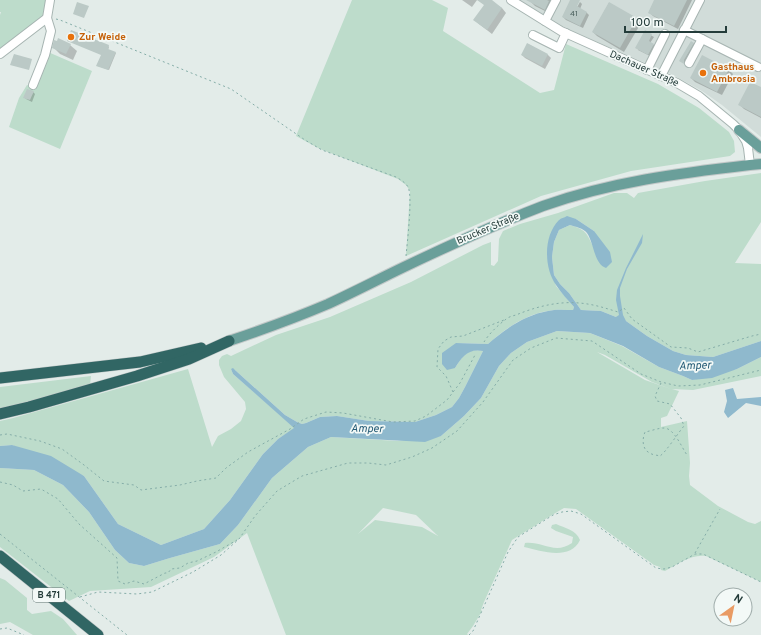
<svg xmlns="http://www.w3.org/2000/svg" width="761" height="635" viewBox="0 0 761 635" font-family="Overpass,sans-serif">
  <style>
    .built { fill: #d1dcd9 }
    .green { fill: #bddccb; fill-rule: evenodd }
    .water { fill: #8fb9cd }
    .shadow { fill: #0003 }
    .building { fill: #bbc9c6 }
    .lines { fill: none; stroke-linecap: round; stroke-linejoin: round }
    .minor-casing { stroke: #a6b4b1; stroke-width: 10 }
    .major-casing { stroke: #c2c8c8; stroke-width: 12 }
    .highway-casing { stroke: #c2c8c8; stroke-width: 12 }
    .path { stroke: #85ada8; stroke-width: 1; stroke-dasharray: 2 3; stroke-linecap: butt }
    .minor { stroke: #fff; stroke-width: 8 }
    .major { stroke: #6a9f9a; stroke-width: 10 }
    .highway { stroke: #316664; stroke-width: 11 }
    .food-dot { fill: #e8710a; stroke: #f3f9f7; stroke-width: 1.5 }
    .labels { text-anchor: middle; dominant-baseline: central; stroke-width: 3.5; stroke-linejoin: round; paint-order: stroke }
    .number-label { font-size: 8px; fill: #4a5f5d }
    .shield { fill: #f3f9f7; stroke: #627573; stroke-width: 1 }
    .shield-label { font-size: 9px; font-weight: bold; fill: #243c3a }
    .food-label { font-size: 10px; font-weight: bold; fill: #c56008; stroke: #f3f9f7; text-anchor: start }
    .street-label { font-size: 10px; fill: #243c3a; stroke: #f3f9f7 }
    .water-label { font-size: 11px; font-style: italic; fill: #225974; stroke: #f3f9f7 }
  </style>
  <rect width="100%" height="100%" fill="#e3ece9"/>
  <polygon class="built" points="520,0 761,0 761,137 722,105 702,91 675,76 565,28"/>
  <g class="green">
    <polygon points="0,0 49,0 47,18 0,50 0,15 1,12 0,12"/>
    <polygon points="352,0 432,0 448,8 443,31 540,93 554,90 566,44 658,84 699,108 729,132 734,141 735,152 730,156 631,171 541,196 406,256 410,191 406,185 398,179 320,149 296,136"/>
    <polygon points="48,52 92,71 60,149 9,127 19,98 27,85 34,87"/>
    <path d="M761 173V222L735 263 761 264V341L713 357 686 355 673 351 647 336 626 321 601 311 581 310 569 293 560 284 554 275 552 257 554 242 559 230 570 225C586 230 586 232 593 246L594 231 576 219H560L547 255 556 286 574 307 573 310C565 310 556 309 548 311 524 315 505 329 488 344L456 343 455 368C463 356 467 348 483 351L465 387 459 398 452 407 436 415 415 422 369 421 337 416 320 417 306 423 302 424 297 422 285 415 235 370 231 369 233 374 295 428 278 439 263 454 230 500 204 529 161 545 118 524 84 476 12 445 0 446V421L13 418 188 369 212 447 218 436 231 429 241 421 246 409 245 402 224 377 219 365V360L222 356 227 354 231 356 276 335 330 317 411 282 483 245 491 242V265L494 266 498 261 499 239 503 231 520 224 558 213 614 193H627L634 198 638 193 705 181Z"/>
    <path d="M557 331 590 333 622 346 659 367 683 376 692 380 737 369 761 357V376L693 390 672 389 679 391 667 416 661 418V427L687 421 690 463 689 476 690 485 718 506 748 522 755 524 761 521V582L706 556C691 554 678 564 665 571L661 570 660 567 654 565 576 509 564 508 552 515 512 540 484 602 481 610 482 611 473 626 467 634 468 635H286L247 533 214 557 151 587 90 591 69 601 0 547V468L34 470 63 485 89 512 115 550 129 563 144 566 170 558 220 544 238 525 272 478 308 447 331 437 398 441 441 436 464 416 481 398 499 366 511 353 527 342ZM597 352 605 355 652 382 671 389 645 380ZM383 508 416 515 438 536 422 527 375 520 358 534Z"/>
    <polygon points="91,376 90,385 0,409 0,387"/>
    <path d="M556 524C565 528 576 530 580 540 570 561 541 551 524 547L525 543C542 541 555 555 572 543L573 537 556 531 551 528 552 525Z"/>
    <polygon points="0,578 5,580 27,598 27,610 32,614 51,611 63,619 77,635 33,635 10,622 0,624"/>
  </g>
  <g class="water">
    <path d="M567 216 576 219 594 231 610 252 612 262 606 268C594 264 594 243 587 233 583 228 576 227 570 225L559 230 554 242 552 257 554 275 560 284 569 293 581 310 601 311 616 317 619 315 616 300 617 290 626 268 643 234 642 243 627 269 620 288V296L623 315 626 321 647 336 673 351 686 355 713 357 761 341V357L737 369 712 378 692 380 683 376 659 367 623 346 590 333 557 331 527 342 511 353 499 366 481 398 464 416 441 436 425 442 331 437 308 447 272 478 238 525 220 544 170 558 144 566 129 563 115 550 89 512 63 485 34 470 0 468V446L12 445 51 456 84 476 118 524 161 545 204 529 230 500 263 454 278 439 294 428 233 374 231 369 233 368 235 370 285 415 297 422 302 424 306 423 320 417 337 416 369 421 415 422 436 415 452 407 459 398 465 387 483 351C468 348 462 357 455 368L447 370 442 364V353L456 343 488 344C505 329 525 315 548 311 556 309 565 310 573 310L574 307C568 300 561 293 556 285 544 268 543 236 559 220 561 218 564 218 567 216Z"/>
    <polygon points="733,388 737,399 761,397 761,406 746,403 728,418 724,412 727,401 725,390"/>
  </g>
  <g class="shadow">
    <polygon points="462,0 477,0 472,7"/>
    <polygon points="482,0 489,0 502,8 506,13 492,34 479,24 475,20 485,6"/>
    <polygon points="533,0 557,0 549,13 535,6 531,2"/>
    <polygon points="571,0 576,0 575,11 580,2 582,4 580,9 586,12 589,15 583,28 566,20 563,17"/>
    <polygon points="655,0 692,0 678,29 653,16 649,12"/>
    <polygon points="609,3 636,19 641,23 624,52 597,36 593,32"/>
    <polygon points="645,32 654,37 650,43 655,46 650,56 638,50"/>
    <polygon points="57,42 70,45 77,51 73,60 60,54 54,48"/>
    <polygon points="693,43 695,45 685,64 681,61"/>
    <polygon points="528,44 548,55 551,58 545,69 525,58 522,55"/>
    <polygon points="108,46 109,47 108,50 116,53 109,70 98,66"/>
    <polygon points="729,70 733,74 722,95 695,82 691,78"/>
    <polygon points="761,88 761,118 744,109 740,105"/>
    <polygon points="33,92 35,94 32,102 26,99 24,97"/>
  </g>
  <g class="building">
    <polygon points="477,0 492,0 502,8 487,30 473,20 484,5"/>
    <polygon points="526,0 547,0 549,1 545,10"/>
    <polygon points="570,0 580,0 577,6 587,12 580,26 562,17"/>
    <polygon points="654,0 687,0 674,26 648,13"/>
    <polygon points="77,2 89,6 84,18 73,14"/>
    <polygon points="609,2 637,18 620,48 592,32"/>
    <polygon points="71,30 109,45 108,49 116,52 108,70 96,66 101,55 67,41"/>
    <polygon points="645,30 652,34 649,41 654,44 648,55 635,48"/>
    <polygon points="58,38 71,44 66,54 52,48 54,40 57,41"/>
    <polygon points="691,41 694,43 684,60 684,64 679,61"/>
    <polygon points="527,43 548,54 542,66 521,55"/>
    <polygon points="14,54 32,59 29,70 10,65"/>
    <polygon points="702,55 729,69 717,92 690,78"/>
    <polygon points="750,82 761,87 761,117 738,105"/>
    <polygon points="27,89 34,91 30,100 23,98"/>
  </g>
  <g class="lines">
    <defs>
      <g id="minor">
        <polyline points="511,0 561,31 677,83 699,96 733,124 739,130 746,141 748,148 750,165"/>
        <polyline points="545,21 556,0"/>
        <polyline points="684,30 758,67"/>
        <polyline points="533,35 559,48 566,33"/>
        <polyline points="0,54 47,18 50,0"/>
        <polyline points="689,63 702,39"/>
        <polyline points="647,70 665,34"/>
        <polyline points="661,76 700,0"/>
        <polyline points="33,85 45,55 51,31 47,18"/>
      </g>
      <g id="major">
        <polyline points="739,130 761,148"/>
        <path d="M229 341C262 330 295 318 328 304 354 292 379 279 404 267 450 245 496 224 543 206 610 182 680 173 750 165L761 164"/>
      </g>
      <g id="highway">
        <polyline points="0,378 140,362 201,348"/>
        <polyline points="0,414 29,407 137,376 189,359 229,341"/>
        <polyline points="0,556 98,635"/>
      </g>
    </defs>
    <use href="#minor" class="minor-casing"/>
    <use href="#major" class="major-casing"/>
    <use href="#highway" class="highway-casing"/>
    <g class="path">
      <path d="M56 19 60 20 231 89 305 140 322 150 396 177C401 180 406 183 408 187 413 196 407 244 406 256"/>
      <path d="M484 342C488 335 498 325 505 320 508 317 512 316 516 315 535 307 558 301 579 303 593 304 605 308 618 312L624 308 632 319 671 347 688 348 698 352 752 336 761 334"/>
      <path d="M661 383 655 396 657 401 670 404 681 418 684 426C678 433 666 452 660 456 657 455 652 455 650 453 642 450 642 439 645 432 651 431 658 428 664 428 674 428 682 448 687 455"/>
      <polyline points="453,392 446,376 437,367 438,349 444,341 451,337 463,336 504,320"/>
      <polyline points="0,435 7,434 40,441 62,449 84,465 104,481 134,485 141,490 180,485 197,481 216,478 226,468 248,452 290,429 304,419 326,412 343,413 393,422 415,421 426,416 447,400 460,383 475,355"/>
      <polyline points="0,482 13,485 23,491 41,489 58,499 79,524 117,558 118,581 125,584 134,581 144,584 165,573 168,573 171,569 180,568 188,563 197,561 216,552 237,540"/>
      <polyline points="0,534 127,635"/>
      <polyline points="695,553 720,509"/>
      <polyline points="80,597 98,592 137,594 152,592 193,572 221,555 239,539 255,516 277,491 302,476 348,463 368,463 386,465 412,457 432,448 457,431 483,402 513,360 531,348 556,338 592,341 641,374 661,382 678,386 700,385 761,370"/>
      <polyline points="0,629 7,628 24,635"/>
      <polyline points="469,635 473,631 508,552 518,537 553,515 562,512 571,511 581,514 656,568 664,569 672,567 695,554 703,554 761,582"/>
    </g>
    <use href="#minor" class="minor"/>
    <use href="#major" class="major"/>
    <use href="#highway" class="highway"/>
  </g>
  <g class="food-dot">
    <circle cx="71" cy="37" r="4"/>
    <circle cx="703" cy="73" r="4"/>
  </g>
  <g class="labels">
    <g class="number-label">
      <text x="574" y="14">41</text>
    </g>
    <rect class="shield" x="33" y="588" width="32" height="14" rx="3"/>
    <g class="shield-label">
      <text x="49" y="595">B 471</text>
    </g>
    <g class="food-label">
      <text x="79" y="37">Zur Weide</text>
      <text x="711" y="67">Gasthaus<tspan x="711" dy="12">Ambrosia</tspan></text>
    </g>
    <g class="street-label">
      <text transform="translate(644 69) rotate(24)">Dachauer Straße</text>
      <text transform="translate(488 229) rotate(-23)">Brucker Straße</text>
    </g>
    <g class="water-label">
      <text transform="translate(695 366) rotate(-2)">Amper</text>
      <text transform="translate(367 429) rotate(1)">Amper</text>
    </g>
  </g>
  <g transform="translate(733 607) rotate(33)"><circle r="19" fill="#f3f9f7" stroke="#a0adab"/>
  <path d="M0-3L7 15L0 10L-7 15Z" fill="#e99b64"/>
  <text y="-6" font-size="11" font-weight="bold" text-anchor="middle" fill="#243c3a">N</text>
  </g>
  <path d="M625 26v6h101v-6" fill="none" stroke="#243c3a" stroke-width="2"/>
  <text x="631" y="26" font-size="12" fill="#243c3a" stroke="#f3f9f7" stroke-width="3" paint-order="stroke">100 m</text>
</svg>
